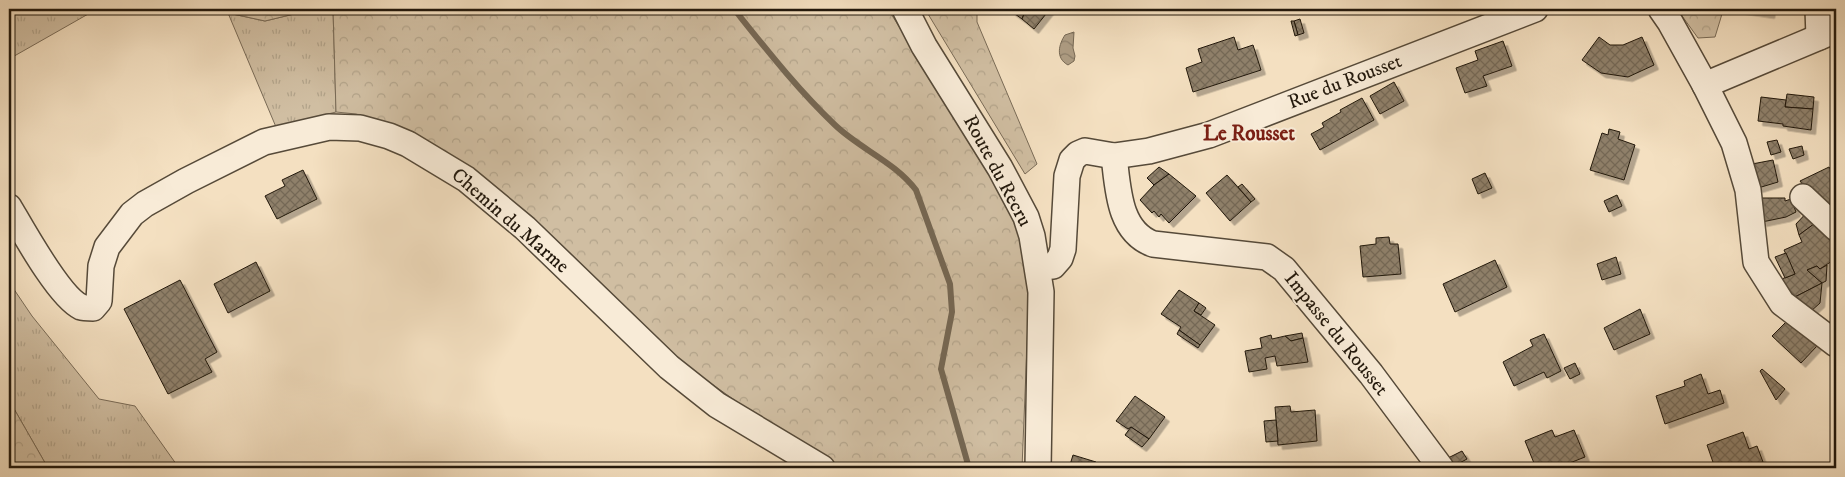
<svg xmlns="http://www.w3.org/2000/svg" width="1845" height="477" viewBox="0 0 1845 477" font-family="'IM FELL DW Pica',serif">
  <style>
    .grass { fill: url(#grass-tufts); stroke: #796b57 }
    .forest { fill: url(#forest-crowns); stroke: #796b57 }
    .water { fill: url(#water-waves); stroke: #756753 }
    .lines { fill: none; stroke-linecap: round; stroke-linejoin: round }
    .stream { stroke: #756753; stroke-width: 6 }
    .building { fill: url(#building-cross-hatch); stroke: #22180c; filter: url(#shadow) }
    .minor-casing { stroke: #564a39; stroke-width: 28 }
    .minor { stroke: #f8ebd7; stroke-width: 25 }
    .labels { text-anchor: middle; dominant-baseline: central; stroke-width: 4; stroke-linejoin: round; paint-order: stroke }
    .street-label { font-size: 20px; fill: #22180c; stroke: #f8ebd7 }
    .neighbourhood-label { font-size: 21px; font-weight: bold; fill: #7a1f14; stroke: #f8ebd7 }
  </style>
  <defs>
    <pattern id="grass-tufts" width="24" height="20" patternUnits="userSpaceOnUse" patternTransform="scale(1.25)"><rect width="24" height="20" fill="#d0bea2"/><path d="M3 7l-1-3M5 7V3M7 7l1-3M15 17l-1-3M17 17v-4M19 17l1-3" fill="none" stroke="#b2a38a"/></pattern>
    <pattern id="forest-crowns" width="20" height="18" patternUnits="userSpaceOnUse" patternTransform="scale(1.25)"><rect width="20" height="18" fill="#d0bea2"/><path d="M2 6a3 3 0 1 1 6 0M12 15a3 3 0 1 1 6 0" fill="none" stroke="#b2a38a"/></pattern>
    <pattern id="water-waves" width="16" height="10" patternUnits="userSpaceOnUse" patternTransform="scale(1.25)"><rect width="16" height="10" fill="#ad9c83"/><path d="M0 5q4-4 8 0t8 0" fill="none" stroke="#8c7e6a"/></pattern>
    <pattern id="building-cross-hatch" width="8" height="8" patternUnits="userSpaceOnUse" patternTransform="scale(1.25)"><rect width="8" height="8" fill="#8f806a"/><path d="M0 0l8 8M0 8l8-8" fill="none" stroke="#746856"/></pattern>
    <filter id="shadow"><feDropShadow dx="4.5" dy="4.5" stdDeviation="0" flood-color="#0004"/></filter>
  </defs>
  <rect width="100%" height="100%" fill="#f4e0c1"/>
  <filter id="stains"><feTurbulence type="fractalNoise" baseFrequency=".004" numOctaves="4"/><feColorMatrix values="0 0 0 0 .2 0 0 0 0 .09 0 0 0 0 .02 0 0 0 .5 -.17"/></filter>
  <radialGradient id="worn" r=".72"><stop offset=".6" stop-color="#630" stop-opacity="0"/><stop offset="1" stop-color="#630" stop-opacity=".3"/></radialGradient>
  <g class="grass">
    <polygon points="9,9 97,9 9,59"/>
    <polygon points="315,9 333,9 336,112 276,127 228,13 265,21"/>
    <polygon points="9,282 32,316 99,399 135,406 179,468 48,468 9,400"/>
  </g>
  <g class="forest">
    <polygon points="226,9 315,9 265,21 228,13"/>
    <polygon points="333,9 888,9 1002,191 1026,248 1029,296 1022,468 840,468 788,438 678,360 405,129 356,114 336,112"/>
    <polygon points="925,9 977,9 977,22 1037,164 1025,174"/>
    <polygon points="1677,9 1720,9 1722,14 1715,37 1698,38"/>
    <polygon points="9,400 48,468 9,468"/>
  </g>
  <path class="water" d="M1074 32 1073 48 1075 56 1074 61 1068 65C1055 58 1059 44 1065 35Z"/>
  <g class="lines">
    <path class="stream" d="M734 9C766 49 798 90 835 125 860 149 895 162 916 190L950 284 952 312 941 369 969 468"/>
  </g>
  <g class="building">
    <polygon points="1012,9 1017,9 1024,14 1022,19 1011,11"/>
    <polygon points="1017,9 1050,9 1034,29 1022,19 1024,14"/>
    <polygon points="1737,9 1771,9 1770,14"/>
    <polygon points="1300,19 1304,33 1298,35 1294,21"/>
    <polygon points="1291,21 1294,21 1298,35 1295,36"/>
    <polygon points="1234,37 1238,50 1253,45 1261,70 1193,92 1186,68 1202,62 1198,49"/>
    <polygon points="1599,37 1610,45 1623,45 1642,37 1654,65 1628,77 1601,73 1582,60"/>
    <polygon points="1503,41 1512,66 1483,76 1487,86 1465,93 1456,68 1478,60 1475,51"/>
    <polygon points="1394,82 1404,101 1380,114 1370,96"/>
    <polygon points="1787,94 1814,97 1813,109 1785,107"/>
    <polygon points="1761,97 1786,100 1785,107 1813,109 1811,130 1783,126 1783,124 1758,121"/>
    <polygon points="1362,98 1374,120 1320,150 1311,134 1324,127 1322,123 1341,112 1340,110"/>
    <polygon points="1609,129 1620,132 1618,139 1635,145 1624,180 1590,170 1602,133 1608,135"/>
    <polygon points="1777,140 1781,152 1771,155 1767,142"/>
    <polygon points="1802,146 1804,155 1793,159 1789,149"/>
    <polygon points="1773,160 1778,182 1758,188 1752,164"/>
    <polygon points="1159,167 1169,174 1154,185 1147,178"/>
    <polygon points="1829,167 1836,178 1836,203 1830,206 1815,201 1800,181"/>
    <polygon points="303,170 317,199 277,219 265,196 285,186 282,180"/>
    <polygon points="1485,173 1492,188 1478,194 1472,179"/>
    <polygon points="1169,174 1196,196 1169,223 1161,214 1159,217 1154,211 1152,213 1140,200 1154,185"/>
    <polygon points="1227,175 1251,202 1230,221 1206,193"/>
    <polygon points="1242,184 1255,199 1251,202 1238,187"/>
    <polygon points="1617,195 1622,206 1609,212 1604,201"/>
    <polygon points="1759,198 1785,198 1785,201 1791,199 1796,212 1786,217 1762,222"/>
    <polygon points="1810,209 1818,221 1799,235 1796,224"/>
    <polygon points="1818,221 1836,237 1836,262 1835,259 1820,269 1817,266 1807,270 1822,283 1793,298 1779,280 1795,274 1784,250 1802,242 1799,235"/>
    <polygon points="1389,237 1390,244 1398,244 1401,274 1363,277 1360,246 1376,244 1376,238"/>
    <polygon points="1786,253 1795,274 1785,278 1775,257"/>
    <polygon points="1616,257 1621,274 1602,280 1597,264"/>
    <polygon points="1495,260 1507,287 1455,312 1443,284"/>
    <polygon points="256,262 270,291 228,313 214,284"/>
    <polygon points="1827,265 1826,281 1822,283 1807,270 1817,266 1820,269"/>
    <polygon points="180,280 217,352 205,359 212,372 168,394 124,309"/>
    <polygon points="1822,283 1820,303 1810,312 1793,298"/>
    <polygon points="1179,290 1199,303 1194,311 1215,325 1200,345 1179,330 1181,327 1161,314"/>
    <polygon points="1199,303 1206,308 1201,315 1194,311"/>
    <polygon points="1640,309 1650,334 1614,350 1604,328"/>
    <polygon points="1789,319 1817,346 1801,363 1772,336"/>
    <polygon points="1179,330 1200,345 1198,348 1177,334"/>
    <polygon points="1302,333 1303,338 1291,341 1285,336"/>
    <polygon points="1544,334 1561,371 1547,378 1544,372 1514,386 1503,362 1533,346 1530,340"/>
    <polygon points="1271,335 1272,339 1285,336 1291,341 1303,338 1308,362 1277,366 1275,356 1265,358 1267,369 1249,372 1245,351 1262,348 1260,338"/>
    <polygon points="1575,363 1580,374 1570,379 1564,368"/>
    <polygon points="1762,369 1785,389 1776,400 1760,371"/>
    <polygon points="1701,374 1708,394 1720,390 1724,403 1665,424 1656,396 1685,386 1684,381"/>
    <polygon points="1135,396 1165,417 1149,439 1131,427 1128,429 1116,421"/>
    <polygon points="1290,406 1291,412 1315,410 1317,441 1278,445 1275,407"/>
    <polygon points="1276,420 1278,441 1266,442 1264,421"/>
    <polygon points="1131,427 1149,439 1142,447 1125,435"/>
    <polygon points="1552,430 1555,437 1574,430 1585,457 1557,468 1536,468 1525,441"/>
    <polygon points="1743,432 1749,449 1757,446 1763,462 1745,468 1715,468 1707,445"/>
    <polygon points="1462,451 1467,459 1452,467 1446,459"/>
    <polygon points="1073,455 1096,462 1096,464 1109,468 1069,468"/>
  </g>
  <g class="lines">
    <defs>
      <g id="minor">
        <polyline points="905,9 924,46 1000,168 1026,217 1032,236 1041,292 1038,468"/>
        <polyline points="1661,9 1670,22 1705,85 1734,143 1748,190 1756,262 1782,303 1836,344"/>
        <polyline points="1818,9 1819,37"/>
        <polyline points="1705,85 1836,30"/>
        <path d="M1114 156C1118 187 1118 231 1153 244L1267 257 1284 269 1371 374 1441 468"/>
        <polyline points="1803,197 1836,228"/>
        <path d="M9 207C22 229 59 297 81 307 84 308 89 308 93 308L99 301 101 266 107 247 132 214 145 204 186 181 264 142 329 127 360 128 389 136 408 144 466 179 525 228 669 367 717 405 822 468"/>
        <polyline points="1038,267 1053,266 1060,258 1063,249 1067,176 1072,160 1078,154 1085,151 1114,156 1149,151 1209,135 1535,9"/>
      </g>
    </defs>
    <use href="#minor" class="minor-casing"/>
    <use href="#minor" class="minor"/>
  </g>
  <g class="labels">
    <g class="street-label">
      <text transform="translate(1345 82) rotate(-21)">Rue du Rousset</text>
      <text transform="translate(997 171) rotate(62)">Route du Recru</text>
      <text transform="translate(510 221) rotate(41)">Chemin du Marme</text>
      <text transform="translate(1336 334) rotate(51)">Impasse du Rousset</text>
    </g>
    <g class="neighbourhood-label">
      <text x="1249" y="134">Le Rousset</text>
    </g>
  </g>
  <rect width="1845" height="477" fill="none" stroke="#f4e0c1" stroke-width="30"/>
  <rect x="10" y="10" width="1825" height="457" fill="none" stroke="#22180c" stroke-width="2.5"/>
  <rect x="15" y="15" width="1815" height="447" fill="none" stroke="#22180c"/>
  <rect width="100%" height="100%" filter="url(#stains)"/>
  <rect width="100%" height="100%" fill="url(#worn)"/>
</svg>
